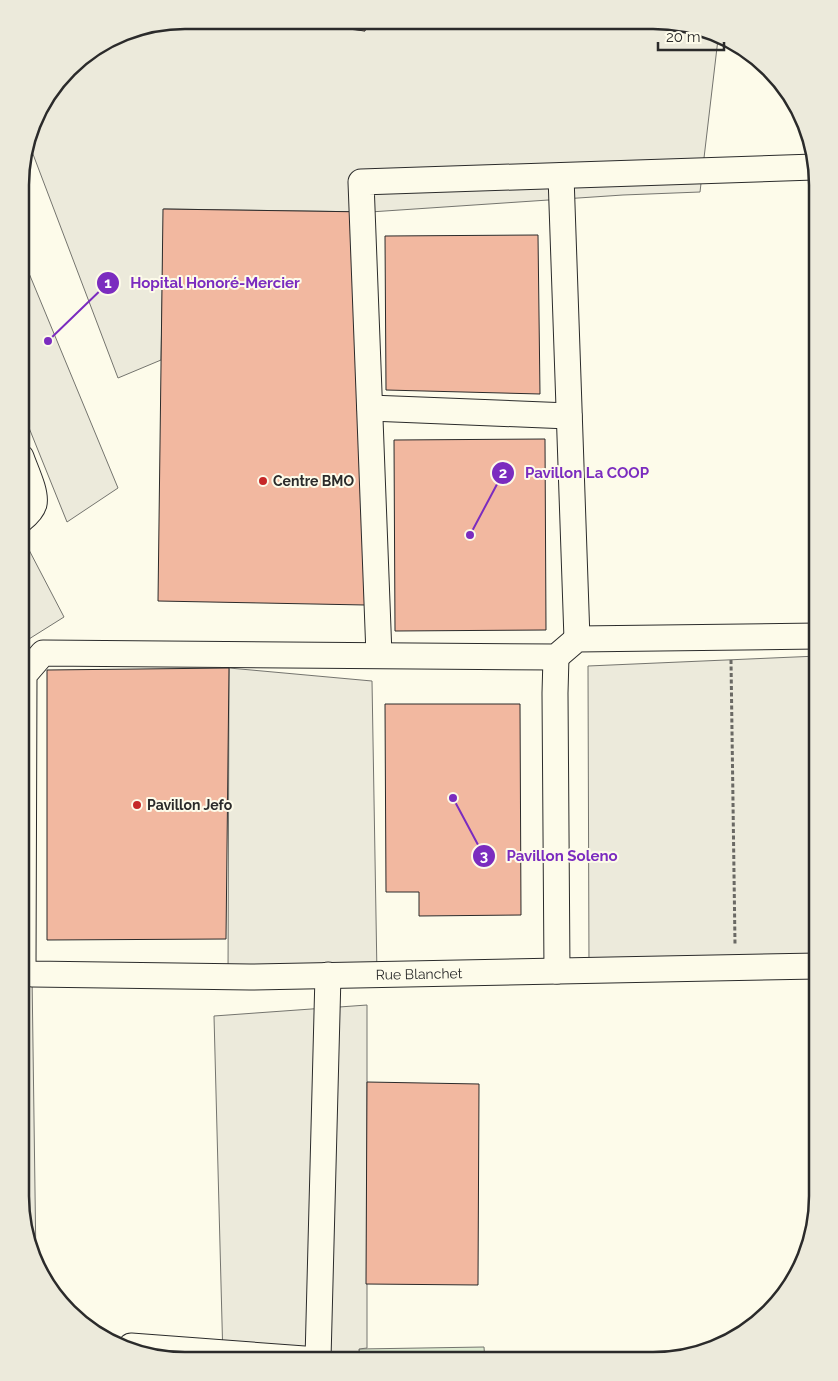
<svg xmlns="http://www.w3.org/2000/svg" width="838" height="1381" viewBox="0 0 838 1381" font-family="Raleway,sans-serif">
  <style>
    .green { fill: #deebd1; stroke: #74746e }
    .parking { fill: #eceadb; stroke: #74746e }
    .building { fill: #f2b8a0; stroke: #2b2b2b }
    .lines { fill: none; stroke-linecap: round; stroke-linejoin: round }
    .minor-casing { stroke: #2b2b2b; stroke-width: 27 }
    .path { stroke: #6a6964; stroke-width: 3; stroke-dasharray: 4 2.5; stroke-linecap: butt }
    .minor { stroke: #fdfbea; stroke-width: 25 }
    .poi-dot { fill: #c62828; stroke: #fdfbea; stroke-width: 2 }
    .labels { text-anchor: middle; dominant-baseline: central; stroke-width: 4; stroke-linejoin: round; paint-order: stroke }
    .poi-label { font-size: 14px; font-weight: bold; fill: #2b2b2b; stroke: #fdfbea; text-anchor: start }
    .street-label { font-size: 14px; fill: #2b2b2b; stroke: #fdfbea }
    .rim { fill: none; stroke: #2b2b2b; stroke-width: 2.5 }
    .leader { fill: none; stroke: #7b2cbf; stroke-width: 2 }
    .callout-dot { fill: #7b2cbf; stroke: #fdfbea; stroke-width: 2 }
    .mark-label { font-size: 15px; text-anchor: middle; font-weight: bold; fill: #fff }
    .callout-label { font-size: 15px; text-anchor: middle; font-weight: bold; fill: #7b2cbf; stroke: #fdfbea; stroke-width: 4; stroke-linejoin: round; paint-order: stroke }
  </style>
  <rect width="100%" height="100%" fill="#fdfbea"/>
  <polygon class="green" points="484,1347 485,1361 359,1360 359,1349"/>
  <g class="parking">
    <polygon points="185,20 295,20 365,31 366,21 675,21 718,39 700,192 623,195 370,212 164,209 161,360 118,378 28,141 37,112 76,61 122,32"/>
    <polygon points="21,254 118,488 67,522 21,408"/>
    <polygon points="28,548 64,617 21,644 21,552"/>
    <polygon points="818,656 818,966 589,971 588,666"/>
    <polygon points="229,668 372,681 377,975 228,977"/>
    <polygon points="20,970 32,974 36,1263 32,1259 20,1196"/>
    <polygon points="367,1005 367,1348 359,1349 359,1360 223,1360 214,1016"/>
  </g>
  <g class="building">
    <polygon points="274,20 366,21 365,31"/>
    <polygon points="163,209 370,212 365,605 158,601"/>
    <polygon points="538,235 540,394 386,390 385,236"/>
    <polygon points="545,439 546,630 395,631 394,440"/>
    <polygon points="229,668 226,939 47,940 47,670"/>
    <polygon points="385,704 520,704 521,915 419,916 419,892 386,892"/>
    <polygon points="367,1082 479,1084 478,1285 366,1284"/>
  </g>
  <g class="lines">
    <defs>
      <g id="minor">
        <polyline points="561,176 577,639"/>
        <polyline points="370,408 569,416"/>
        <path d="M21 520C26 516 32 511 34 504 37 493 25 469 21 457"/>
        <polyline points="379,655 361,182 814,167"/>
        <polyline points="556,657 555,693 557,971"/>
        <polyline points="20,970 32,974 250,977 818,966"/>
        <polyline points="23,971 24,675 43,653 556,657 577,639 818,636"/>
        <polyline points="131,1346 318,1360"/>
        <polyline points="318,1359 328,975"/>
      </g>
    </defs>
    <use href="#minor" class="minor-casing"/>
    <polyline class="path" points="731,660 735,944"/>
    <use href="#minor" class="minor"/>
  </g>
  <g class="poi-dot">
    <circle cx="263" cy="481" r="5"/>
    <circle cx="137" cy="805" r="5"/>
  </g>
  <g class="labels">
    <g class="poi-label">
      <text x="273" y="481">Centre BMO</text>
      <text x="147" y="805">Pavillon Jefo</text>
    </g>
    <g class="street-label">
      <text transform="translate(419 974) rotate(-1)">Rue Blanchet</text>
    </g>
  </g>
  <path d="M0 0H838V1381H0ZM185 29H653A156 156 0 0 1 809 185V1196A156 156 0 0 1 653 1352H185A156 156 0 0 1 29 1196V185A156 156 0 0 1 185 29Z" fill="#eceadb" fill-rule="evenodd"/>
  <path class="rim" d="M185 29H653A156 156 0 0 1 809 185V1196A156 156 0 0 1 653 1352H185A156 156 0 0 1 29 1196V185A156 156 0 0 1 185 29Z"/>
  <path class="leader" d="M48 341L108 283M470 535L503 473M453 798L484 856"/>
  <g class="callout-dot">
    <circle cx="48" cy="341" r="5"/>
    <circle cx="470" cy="535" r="5"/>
    <circle cx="453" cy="798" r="5"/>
    <circle cx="108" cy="283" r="12"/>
    <circle cx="503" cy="473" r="12"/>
    <circle cx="484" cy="856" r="12"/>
  </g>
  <g class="mark-label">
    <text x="108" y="288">1</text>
    <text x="503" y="478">2</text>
    <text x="484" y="861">3</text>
  </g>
  <g class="callout-label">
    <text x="215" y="288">Hopital Honoré-Mercier</text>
    <text x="587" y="478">Pavillon La COOP</text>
    <text x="562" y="861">Pavillon Soleno</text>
  </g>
  <path d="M658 42v8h66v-8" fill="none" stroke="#2b2b2b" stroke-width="2.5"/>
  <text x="666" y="42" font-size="15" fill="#2b2b2b" stroke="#fdfbea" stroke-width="4" paint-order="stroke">20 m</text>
</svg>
